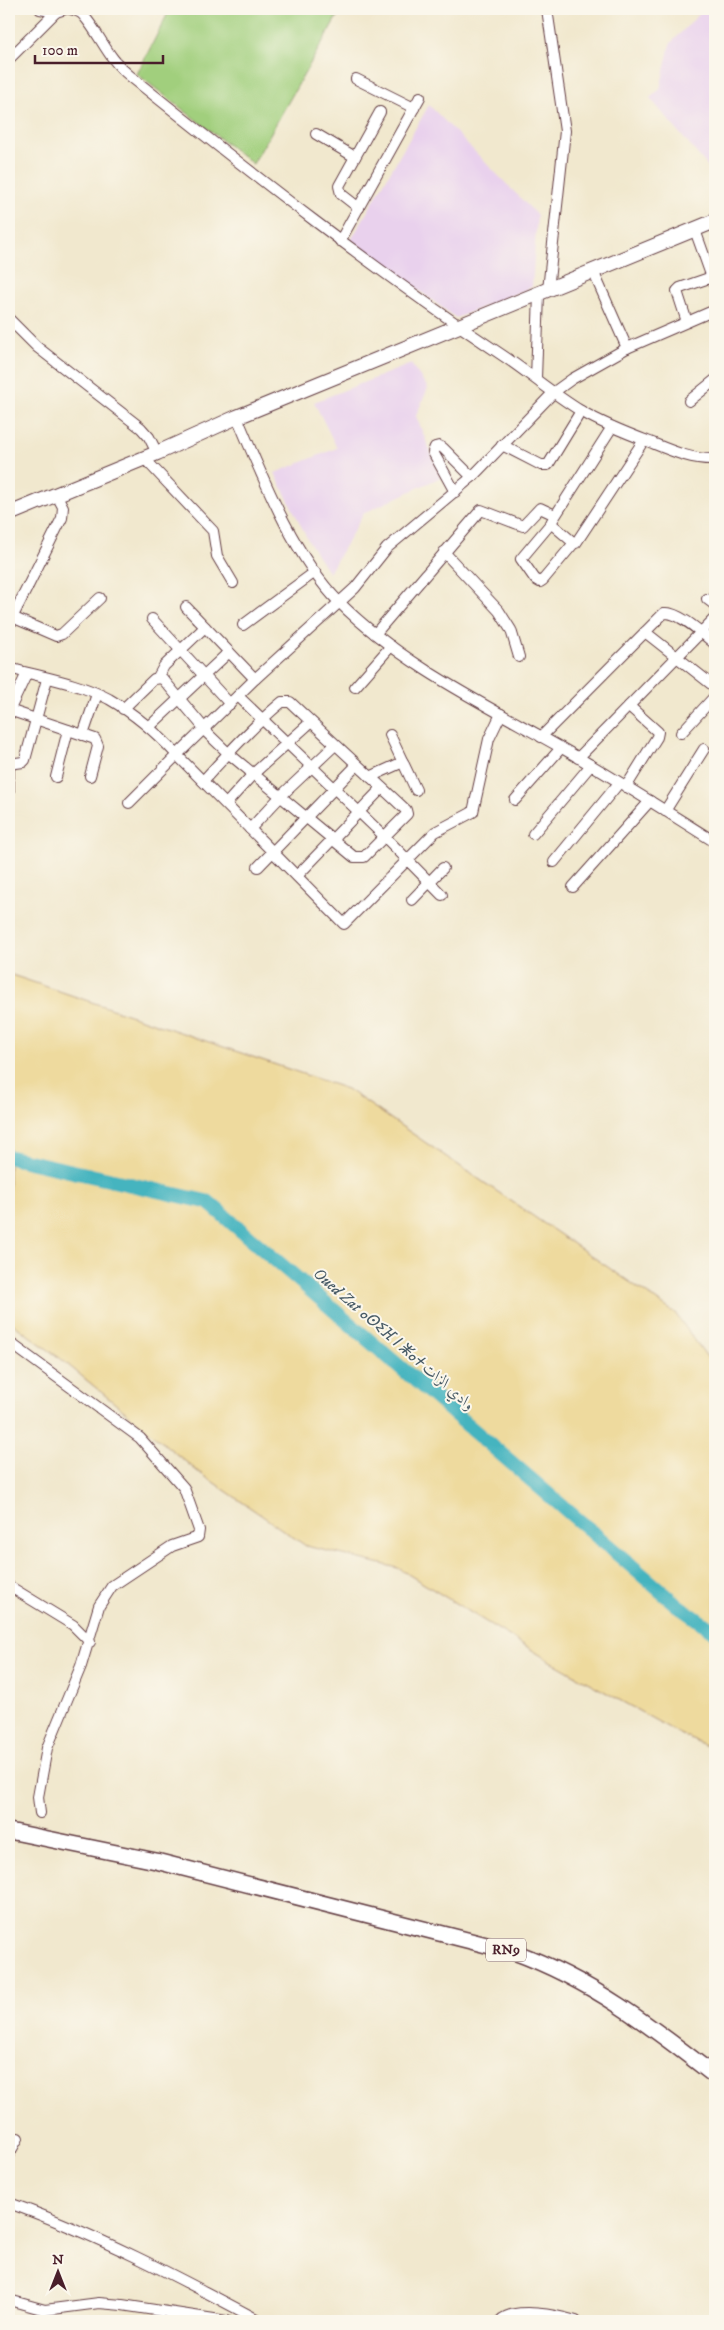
<svg xmlns="http://www.w3.org/2000/svg" width="724" height="2330" viewBox="0 0 724 2330" font-family="'IM FELL DW Pica',Amiri,'Noto Sans Tifinagh',serif">
  <style>
    .built { fill: #e9d1ed }
    .green { fill: #a1cf7d; stroke: #767754 }
    .sand { fill: #eeda9e; stroke: #9c7c64 }
    .lines { fill: none; stroke-linecap: round; stroke-linejoin: round }
    .river { stroke: #45b4bf; stroke-width: 15 }
    .street-casing { stroke: #633d43; stroke-width: 12 }
    .secondary-casing { stroke: #633d43; stroke-width: 16 }
    .primary-casing { stroke: #633d43; stroke-width: 18 }
    .street { stroke: #fff; stroke-width: 10 }
    .secondary { stroke: #fff; stroke-width: 14 }
    .primary { stroke: #fff; stroke-width: 15 }
    .labels { text-anchor: middle; dominant-baseline: central; stroke-width: 4; stroke-linejoin: round; paint-order: stroke }
    .shield { fill: #fbf7ec; stroke: #7f6065; stroke-width: 1 }
    .shield-label { font-size: 14px; font-weight: bold; fill: #4a1f2b }
    .water-label { font-size: 16px; font-style: italic; fill: #485b66; stroke: #fbf7ec }
  </style>
  <rect width="100%" height="100%" fill="#fbf7ec"/>
  <filter id="ink" filterUnits="userSpaceOnUse"><feTurbulence type="fractalNoise" baseFrequency=".02" numOctaves="2"/><feDisplacementMap in="SourceGraphic" scale="10" xChannelSelector="R" yChannelSelector="G"/><feConvolveMatrix kernelMatrix="1 2 1 2 8 2 1 2 1" color-interpolation-filters="sRGB"/></filter>
  <filter id="wash" filterUnits="userSpaceOnUse"><feTurbulence type="fractalNoise" baseFrequency=".0096" numOctaves="4" result="noise"/><feDisplacementMap in="SourceGraphic" scale="20" xChannelSelector="R" yChannelSelector="G"/><feGaussianBlur stdDeviation="1.12" result="paint"/><feColorMatrix in="noise" values="0 0 0 0 0 0 0 0 0 0 0 0 0 0 0 0 0 1.4 0 .05"/><feComposite in="paint" operator="in"/></filter>
  <g filter="url(#wash)">
    <rect width="100%" height="100%" fill="#f1e8ce"/>
    <g class="built">
      <polygon points="704,9 715,9 715,175 650,98 660,89 670,44"/>
      <polygon points="429,105 537,215 532,287 456,318 351,240"/>
      <polygon points="411,364 428,388 416,416 441,477 364,513 329,573 308,540 275,473 337,448 314,402"/>
    </g>
    <polygon class="green" points="170,9 336,9 339,13 253,164 137,74"/>
    <polygon class="sand" points="9,974 347,1089 675,1313 715,1368 715,1750 671,1729 550,1661 398,1568 306,1546 197,1471 61,1359 9,1321"/>
    <g class="lines">
      <polyline class="river" points="9,1157 208,1202 677,1605 715,1632"/>
    </g>
  </g>
  <g filter="url(#ink)">
    <g class="lines">
      <defs>
        <g id="street">
          <polyline points="40,9 56,12"/>
          <path d="M70 9C76 10 81 12 84 16 101 36 108 59 130 76 251 173 373 269 502 355 529 373 553 394 581 411 603 424 626 433 650 442 672 451 692 460 715 459"/>
          <polyline points="547,9 565,131 548,290"/>
          <polyline points="9,59 56,12 65,9"/>
          <polyline points="356,79 414,108"/>
          <polyline points="316,134 355,157"/>
          <polyline points="359,208 341,194 339,186 380,112"/>
          <polyline points="695,230 715,286"/>
          <polyline points="340,241 420,97"/>
          <polyline points="593,271 627,348"/>
          <polyline points="9,319 37,347 141,428 149,437 157,453"/>
          <polyline points="687,322 677,291 680,288 712,277"/>
          <polyline points="536,378 539,294"/>
          <polyline points="689,401 715,380"/>
          <path d="M237 417C262 476 294 557 339 602 401 664 484 704 560 747 613 777 664 810 715 842"/>
          <polyline points="612,427 552,521 553,525 574,543 576,543 644,440"/>
          <polyline points="502,445 541,465 548,465 581,411"/>
          <polyline points="144,458 213,531 217,556 233,583"/>
          <polyline points="455,492 433,452 435,447 439,446 443,448 472,477"/>
          <polyline points="552,522 521,559 535,579 540,582 543,580 574,543"/>
          <polyline points="444,552 499,611 511,630 519,657"/>
          <polyline points="707,599 715,605"/>
          <polyline points="186,607 255,679"/>
          <polyline points="12,617 56,636 62,634 100,598"/>
          <polyline points="152,619 230,704"/>
          <polyline points="9,624 62,518 63,507 56,494"/>
          <polyline points="243,625 315,572"/>
          <polyline points="645,632 715,687"/>
          <polyline points="375,634 481,510 523,526 540,508 555,515"/>
          <path d="M9 668C41 677 79 683 109 699 135 714 157 733 177 755L255 679 355 588 387 548 472 477 554 392 572 379 627 348 715 310"/>
          <polyline points="158,677 164,666 205,627"/>
          <polyline points="355,687 391,646"/>
          <polyline points="238,696 384,836 442,895"/>
          <polyline points="123,709 154,679 162,678 204,728"/>
          <polyline points="9,710 95,739 98,746 90,776"/>
          <polyline points="9,711 27,673"/>
          <polyline points="149,727 229,652"/>
          <polyline points="681,733 715,696"/>
          <polyline points="83,735 97,694"/>
          <polyline points="390,735 416,790"/>
          <path d="M541 737 664 613C679 611 704 635 715 644"/>
          <polyline points="578,758 715,618"/>
          <polyline points="9,764 23,762 25,760 47,679"/>
          <polyline points="9,766 9,808"/>
          <polyline points="56,777 68,730"/>
          <polyline points="370,777 403,762"/>
          <path d="M203 781C228 753 253 726 282 702H290L406 810 407 814 364 857H354L228 753 203 729"/>
          <polyline points="626,787 657,737 658,732 629,706"/>
          <polyline points="515,800 561,748"/>
          <polyline points="129,803 177,755 344,924 435,832 473,812 489,739 501,714"/>
          <polyline points="227,803 253,774 311,722"/>
          <polyline points="665,811 704,749"/>
          <polyline points="250,829 281,796 335,745"/>
          <polyline points="533,834 591,765"/>
          <polyline points="554,862 619,783"/>
          <polyline points="258,867 357,765"/>
          <polyline points="297,876 382,788"/>
          <polyline points="573,887 650,801"/>
          <polyline points="412,900 443,868"/>
          <polyline points="9,1342 140,1438 184,1488 199,1530 198,1537 172,1546 112,1586 99,1606 81,1666 47,1748 38,1797 40,1813"/>
          <polyline points="9,1586 73,1625 90,1642"/>
          <polyline points="9,2154 18,2138"/>
          <path d="M9 2203C96 2234 178 2277 260 2321"/>
          <polyline points="9,2300 45,2310 99,2303 122,2305 227,2321"/>
          <path d="M500 2321C514 2306 559 2316 576 2321"/>
        </g>
        <polyline id="secondary" points="9,514 157,453 237,417 715,221"/>
        <path id="primary" d="M9 1831 156 1861 514 1952C591 1980 651 2026 715 2076"/>
      </defs>
      <use href="#street" class="street-casing"/>
      <use href="#secondary" class="secondary-casing"/>
      <use href="#primary" class="primary-casing"/>
      <use href="#street" class="street"/>
      <use href="#secondary" class="secondary"/>
      <use href="#primary" class="primary"/>
    </g>
  </g>
  <g class="labels">
    <rect class="shield" x="486" y="1938.5" width="40" height="23" rx="4"/>
    <g class="shield-label">
      <text x="506" y="1950">RN9</text>
    </g>
    <g class="water-label">
      <text transform="translate(394 1339) rotate(41)">Oued Zat ⴰⵙⵉⴼ ⵏ ⵥⴰⵜ وادي الزات</text>
    </g>
  </g>
  <rect width="724" height="2330" fill="none" stroke="#fbf7ec" stroke-width="30"/>
  <g transform="translate(58 2272)" stroke="#fbf7ec" stroke-width="4" paint-order="stroke">
  <path d="M0-4L9 19L0 12L-9 19Z" fill="#4a1f2b"/>
  <text y="-8" font-size="14" font-weight="bold" text-anchor="middle" fill="#4a1f2b">N</text>
  </g>
  <path d="M35 55v8h128v-8" fill="none" stroke="#4a1f2b" stroke-width="2.5"/>
  <text x="42" y="55" font-size="15" fill="#4a1f2b" stroke="#fbf7ec" stroke-width="4" paint-order="stroke">100 m</text>
</svg>
